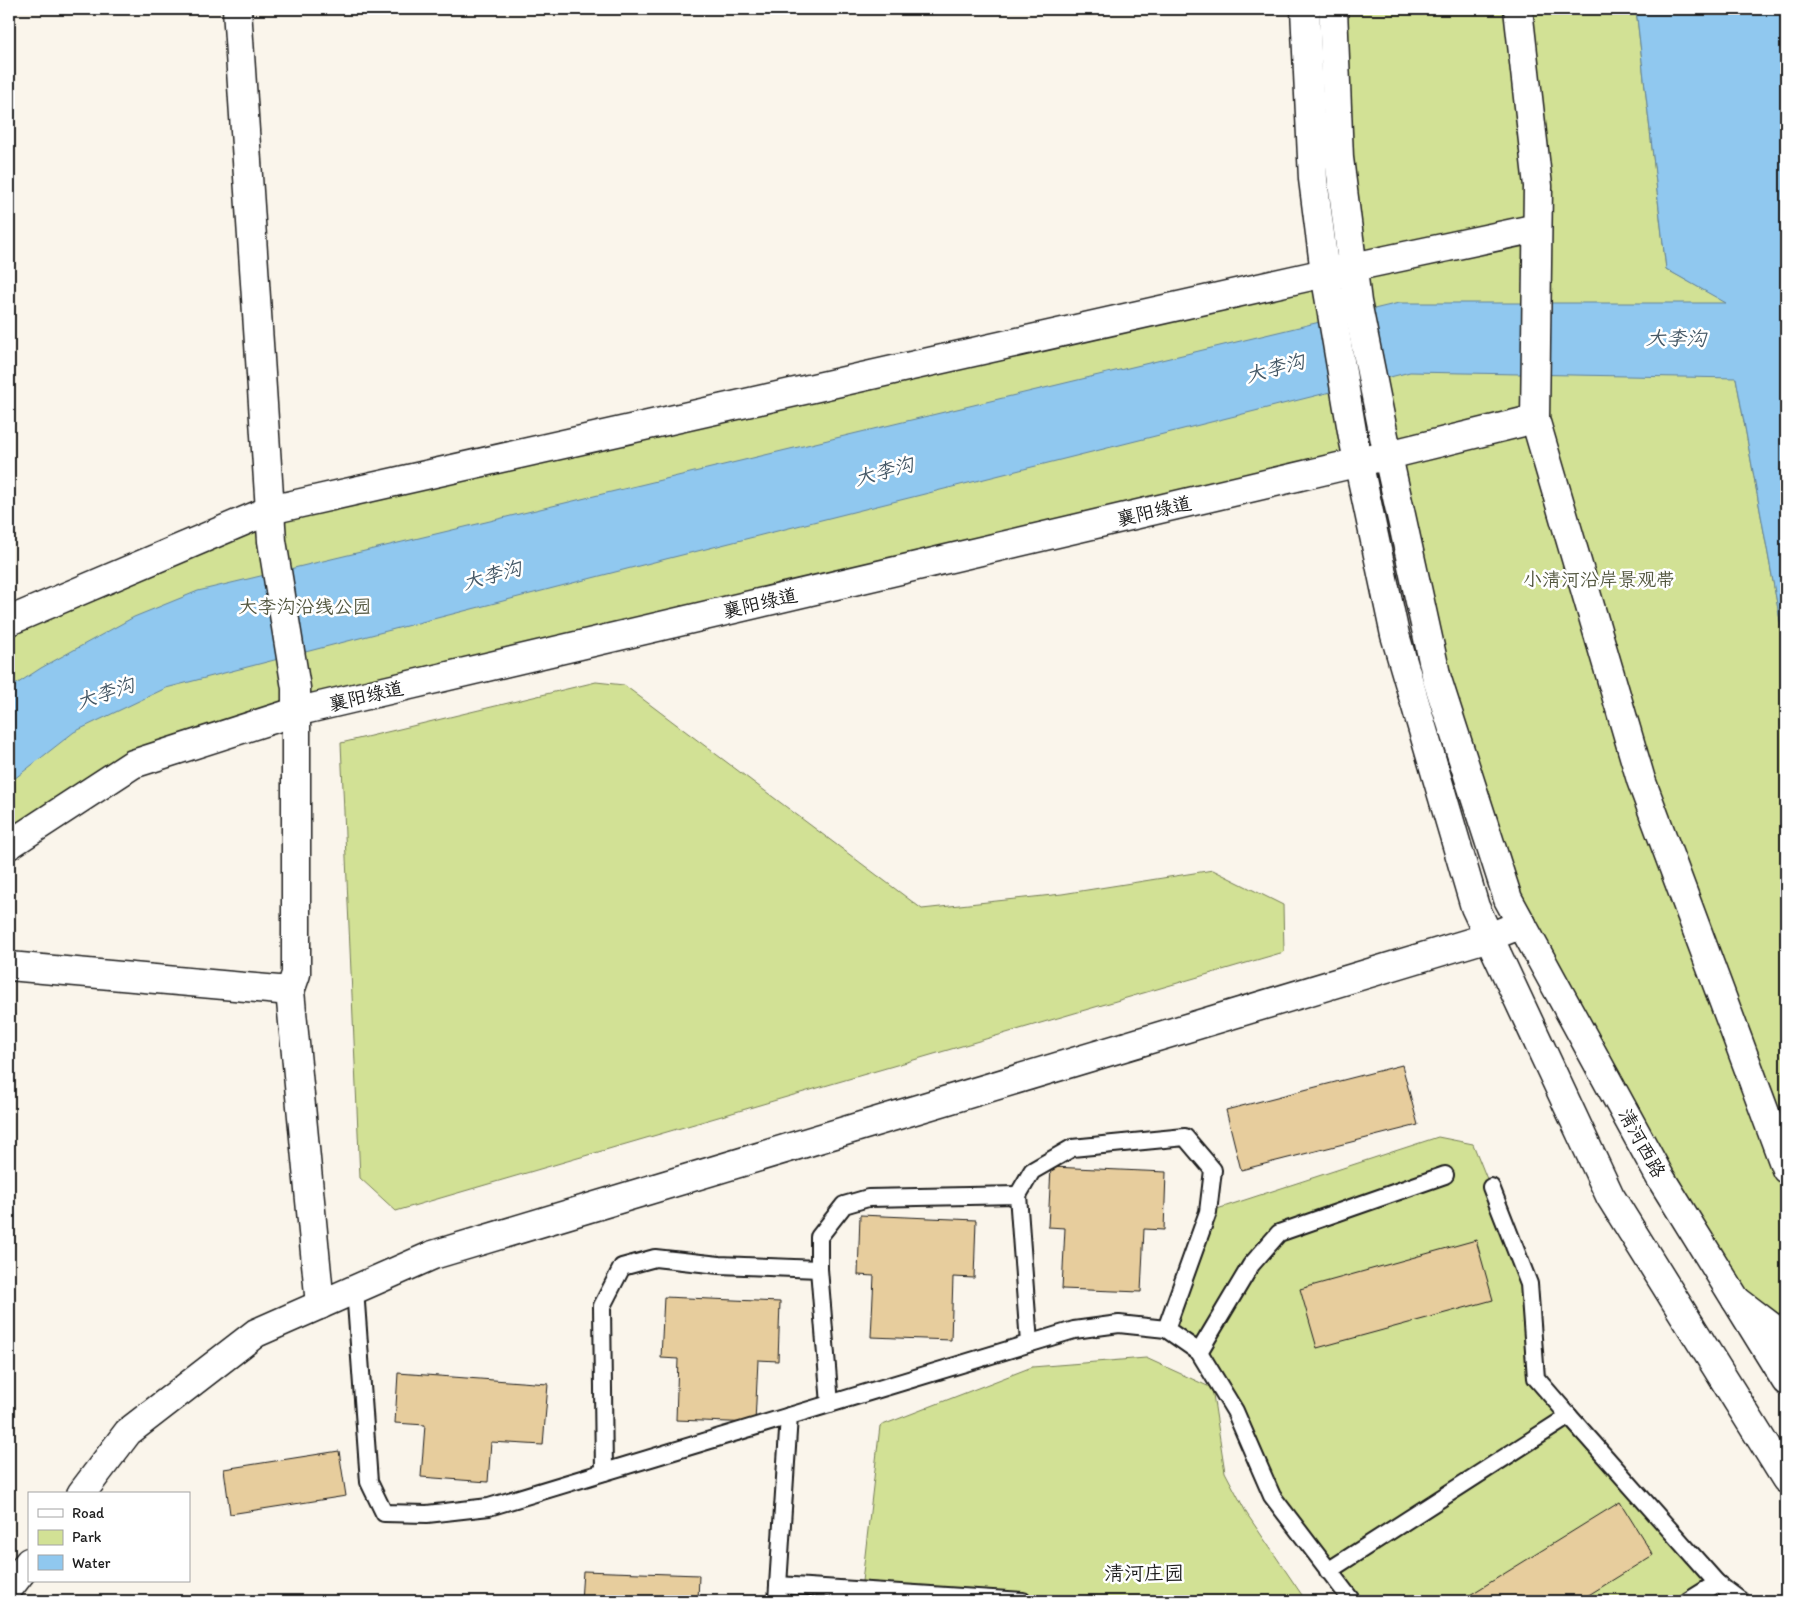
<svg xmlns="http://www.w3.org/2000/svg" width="1795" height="1610" viewBox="0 0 1795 1610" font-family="Itim,'LXGW WenKai TC',sans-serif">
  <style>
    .green { fill: #d2e195; stroke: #777e58 }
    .water { fill: #90c8ef; stroke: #62839b }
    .building { fill: #e7cd9d; stroke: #1c1c1c }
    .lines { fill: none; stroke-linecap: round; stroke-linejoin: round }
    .lane-casing { stroke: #1c1c1c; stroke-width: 20 }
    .street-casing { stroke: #1c1c1c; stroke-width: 31 }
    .secondary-casing { stroke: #1c1c1c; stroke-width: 31 }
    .lane { stroke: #fff; stroke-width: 16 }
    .street { stroke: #fff; stroke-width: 28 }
    .secondary { stroke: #fff; stroke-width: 28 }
    .labels { text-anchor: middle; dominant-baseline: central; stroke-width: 5; stroke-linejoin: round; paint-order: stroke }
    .street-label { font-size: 19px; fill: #1c1c1c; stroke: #fff }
    .park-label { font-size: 19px; fill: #535740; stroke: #fff }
    .water-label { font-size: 20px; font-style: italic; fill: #455866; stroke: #fff }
    .neighbourhood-label { font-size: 20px; fill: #1c1c1c; stroke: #fff }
  </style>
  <rect width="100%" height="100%" fill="#faf5eb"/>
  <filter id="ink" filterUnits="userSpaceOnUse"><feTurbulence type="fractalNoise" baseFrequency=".02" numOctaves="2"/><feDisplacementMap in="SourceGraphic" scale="10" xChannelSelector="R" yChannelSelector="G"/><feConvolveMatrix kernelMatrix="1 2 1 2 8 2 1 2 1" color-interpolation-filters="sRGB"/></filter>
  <g filter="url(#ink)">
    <g class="green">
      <polygon points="1322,9 1636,9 1666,269 1727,303 1736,378 1786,653 1786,1381 1508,899 1387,456 133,764 9,845 9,621 270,510 1466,242 1334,255"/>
      <polygon points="596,682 624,685 922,909 1062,894 1213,870 1283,905 1284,952 396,1211 360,1178 341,743"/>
      <polygon points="1438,1137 1473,1144 1529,1284 1536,1378 1741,1601 1355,1601 1272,1496 1199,1352 1166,1329 1208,1212"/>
      <polygon points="1146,1358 1212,1388 1225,1472 1247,1514 1306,1601 1023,1601 861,1590 880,1426 1032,1367"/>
    </g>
    <polygon class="water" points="1636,9 1786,9 1786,653 1736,378 1410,372 654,562 166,688 74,732 9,783 9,689 41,668 134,617 198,591 1399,303 1726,303 1666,269"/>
    <g class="building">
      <polygon points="1402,1065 1418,1125 1241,1170 1226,1110"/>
      <polygon points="1051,1167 1166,1172 1164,1230 1144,1229 1141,1292 1062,1289 1065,1228 1048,1227"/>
      <polygon points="860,1215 976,1220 974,1278 953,1277 951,1340 871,1337 874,1276 858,1275"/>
      <polygon points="1476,1240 1493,1300 1317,1348 1300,1289"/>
      <polygon points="664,1297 780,1302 778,1361 758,1360 755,1423 676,1420 678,1359 661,1358"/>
      <polygon points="398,1373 548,1384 543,1445 491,1442 488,1482 421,1477 425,1425 395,1423"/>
      <polygon points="339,1451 346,1496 230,1514 224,1469"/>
      <polygon points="1620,1502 1653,1555 1579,1601 1468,1601 1465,1598"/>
      <polygon points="583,1571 699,1575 698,1601 581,1601"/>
    </g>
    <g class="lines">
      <defs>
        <g id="lane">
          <polyline points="1491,1187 1529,1284 1536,1378 1569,1416"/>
          <polyline points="1018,1195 1032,1171 1072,1148 1185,1137 1213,1170 1208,1212 1166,1329"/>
          <polyline points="819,1269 819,1237 844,1205 868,1198 1018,1195 1029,1343"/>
          <polyline points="355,1289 369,1482 384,1513 427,1514 489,1507 1074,1330 1119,1324 1166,1329 1199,1352 1235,1411 1272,1496 1352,1601"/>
          <polyline points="1199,1352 1251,1265 1279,1233 1445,1175"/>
          <polyline points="604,1472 602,1306 622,1267 655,1258 719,1265 819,1269 830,1404"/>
          <polyline points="1328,1571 1569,1416 1717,1583"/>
          <polyline points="778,1585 1023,1601"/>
          <polyline points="777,1601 789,1416"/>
          <polyline points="1688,1601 1717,1583 1741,1601"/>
        </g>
        <g id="street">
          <polyline points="1518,9 1538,186 1535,419 1641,780 1786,1169"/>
          <polyline points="9,621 270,510 1325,273 1537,228"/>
          <polyline points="9,845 133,764 295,712 1360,462 1535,419"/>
          <polyline points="9,966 290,991 296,974 296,688 272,541 237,9"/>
          <polyline points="290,991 320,1305"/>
          <polyline points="1736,1300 1786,1338"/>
        </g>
        <g id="secondary">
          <polyline points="1305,9 1313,179 1325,273 1353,437 1395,635 1475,907 1610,1196 1786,1479"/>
          <polyline points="1333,9 1339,158 1357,302 1388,456 1437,679 1508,899 1660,1177 1786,1381"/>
          <polyline points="81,1494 128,1432 256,1333 433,1255 1489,937 1522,924"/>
          <polyline points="9,1588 29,1562"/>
        </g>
      </defs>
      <use href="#lane" class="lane-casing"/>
      <use href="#street" class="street-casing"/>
      <use href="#secondary" class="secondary-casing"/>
      <use href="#lane" class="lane"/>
      <use href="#street" class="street"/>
      <use href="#secondary" class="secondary"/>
    </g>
  </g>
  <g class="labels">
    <g class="street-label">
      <text transform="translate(1154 511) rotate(-13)">襄阳绿道</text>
      <text transform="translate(760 603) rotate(-13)">襄阳绿道</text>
      <text transform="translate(366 696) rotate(-13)">襄阳绿道</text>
      <text transform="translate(1642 1143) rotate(61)">清河西路</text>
    </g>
    <g class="park-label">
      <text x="1599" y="579">小清河沿岸景观带</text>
      <text x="305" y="606">大李沟沿线公园</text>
    </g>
    <g class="water-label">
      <text transform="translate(1676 338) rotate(1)">大李沟</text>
      <text transform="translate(1275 368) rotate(-15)">大李沟</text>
      <text transform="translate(884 471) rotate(-15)">大李沟</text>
      <text transform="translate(492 575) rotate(-15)">大李沟</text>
      <text transform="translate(105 693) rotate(-18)">大李沟</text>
    </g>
    <g class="neighbourhood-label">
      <text x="1144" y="1573">清河庄园</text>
    </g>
  </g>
  <rect width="1795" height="1610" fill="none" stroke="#fff" stroke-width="30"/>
  <rect x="15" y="15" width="1765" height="1580" fill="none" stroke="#1c1c1c" stroke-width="2" filter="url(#ink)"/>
  <rect x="28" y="1492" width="162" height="90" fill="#ffffff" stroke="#a4a4a4"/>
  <rect x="38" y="1509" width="25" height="8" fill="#ffffff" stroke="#a4a4a4"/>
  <text x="72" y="1518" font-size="15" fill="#1c1c1c">Road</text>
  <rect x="38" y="1530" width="25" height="15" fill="#d2e195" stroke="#a4a4a4"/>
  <text x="72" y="1542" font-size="15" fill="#1c1c1c">Park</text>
  <rect x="38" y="1555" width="25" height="15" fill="#90c8ef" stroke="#a4a4a4"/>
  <text x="72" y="1568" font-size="15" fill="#1c1c1c">Water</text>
</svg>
